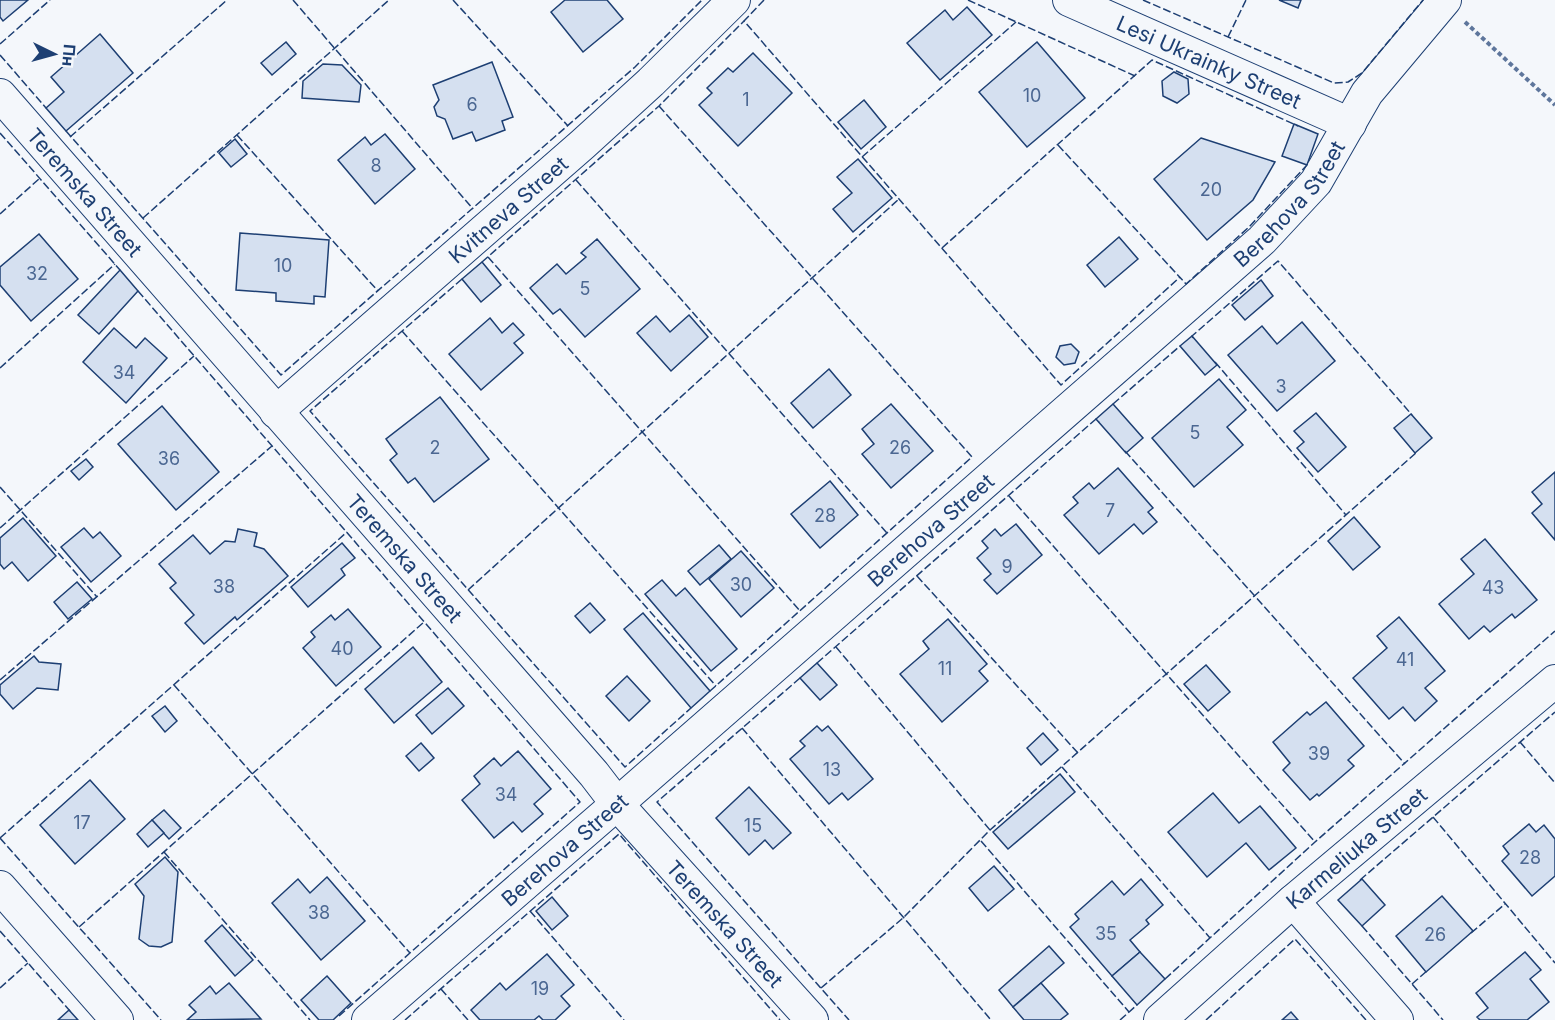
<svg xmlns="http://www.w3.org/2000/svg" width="1555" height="1020" viewBox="0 0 1555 1020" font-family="Inter,sans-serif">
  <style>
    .building { fill: #d5e0f0; stroke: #1d3f73; stroke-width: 1.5 }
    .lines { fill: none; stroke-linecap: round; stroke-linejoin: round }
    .minor-casing { stroke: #1d3f73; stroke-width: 34 }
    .path { stroke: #5e769c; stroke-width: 4; stroke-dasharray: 4.5 3; stroke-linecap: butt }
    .minor { stroke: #f4f7fb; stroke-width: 32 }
    .fence { stroke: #1d3f73; stroke-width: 1.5; stroke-dasharray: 8 3; stroke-linecap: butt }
    .labels { text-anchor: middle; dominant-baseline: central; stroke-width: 4.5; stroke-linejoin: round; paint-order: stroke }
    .number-label { font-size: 18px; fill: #4b6792 }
    .street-label { font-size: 21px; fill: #1d3f73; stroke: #f4f7fb }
  </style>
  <rect width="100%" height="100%" fill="#f4f7fb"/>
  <g class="building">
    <polygon points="0,0 28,0 3,21 0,17"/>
    <polygon points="565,0 607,0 623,19 583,52 551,12"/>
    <polygon points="1279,0 1301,0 1298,8"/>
    <polygon points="967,7 992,35 940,80 907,43 945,10 953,20"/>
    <polygon points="100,34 133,73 66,131 46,108 64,92 51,77"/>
    <polygon points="286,42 296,54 272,75 261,63"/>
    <polygon points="1037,42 1085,98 1027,147 979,92"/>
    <polygon points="753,53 792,93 738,146 699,105 712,93 707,88 728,68 733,72"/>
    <polygon points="492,62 513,117 502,121 505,130 476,141 472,132 453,139 445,119 437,116 434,107 439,100 433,85"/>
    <polygon points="323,64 342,65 361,85 359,102 302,98 303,81"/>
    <polygon points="1174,72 1188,79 1189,94 1177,103 1163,96 1162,81"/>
    <polygon points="864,100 886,127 861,149 838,122"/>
    <polygon points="1294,124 1318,134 1307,165 1282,156"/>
    <polygon points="385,134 415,169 375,204 338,160 365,137 371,145"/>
    <polygon points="1201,138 1275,162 1253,200 1207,240 1154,179"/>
    <polygon points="235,139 247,154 231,167 219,153"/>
    <polygon points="858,159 892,198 853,232 833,209 852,193 837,177"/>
    <polygon points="240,233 329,240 325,297 314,296 314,304 276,301 276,293 236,290"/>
    <polygon points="39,234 78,279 31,321 0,285 0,267"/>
    <polygon points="1119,237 1138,259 1105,287 1087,265"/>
    <polygon points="597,239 640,289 585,337 560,309 553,314 530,288 557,264 566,274 586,257 581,253"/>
    <polygon points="482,262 501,285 481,302 462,279"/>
    <polygon points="120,270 138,291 99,334 78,315"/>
    <polygon points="1261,280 1273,296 1245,320 1232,305"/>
    <polygon points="689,315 708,337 671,371 637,333 656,316 670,332"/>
    <polygon points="490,318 502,333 513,323 524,335 514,343 523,353 481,390 449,354"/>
    <polygon points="1302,322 1335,361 1277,411 1228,355 1262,326 1277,344"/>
    <polygon points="114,328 136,348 145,338 167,358 126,403 83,362"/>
    <polygon points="1192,336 1217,365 1205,375 1180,346"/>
    <polygon points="1071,344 1079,352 1075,363 1064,365 1056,357 1060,346"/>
    <polygon points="829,369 851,395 813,428 791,403"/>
    <polygon points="1219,379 1246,410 1227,427 1243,445 1194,487 1152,438"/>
    <polygon points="440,397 489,459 434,502 415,478 408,483 390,460 397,454 386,439"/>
    <polygon points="891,404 933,451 891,488 862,454 874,444 862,429"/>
    <polygon points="1113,404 1143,438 1126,453 1096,419"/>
    <polygon points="162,406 219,472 176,510 118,444"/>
    <polygon points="1316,413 1346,447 1318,472 1297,448 1304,442 1294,431"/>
    <polygon points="1411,414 1432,438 1415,453 1394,428"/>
    <polygon points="86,459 93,467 79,480 71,471"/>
    <polygon points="1118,468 1153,508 1148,512 1157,522 1143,534 1134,524 1099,554 1064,515 1078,503 1073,497 1089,483 1094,489"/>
    <polygon points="1555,472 1555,540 1532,513 1542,504 1532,492"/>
    <polygon points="830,481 858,515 820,548 791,514"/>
    <polygon points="1354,517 1380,547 1353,570 1328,541"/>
    <polygon points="23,518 56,556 28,581 12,562 4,569 0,564 0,538"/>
    <polygon points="1016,524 1042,555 997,594 984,580 991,574 977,558 988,548 982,541 995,529 1001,536"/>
    <polygon points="84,528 93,538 100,532 121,556 91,582 61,547"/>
    <polygon points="238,529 257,533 254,546 264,549 288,576 237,620 235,617 204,644 185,623 194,615 170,588 176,583 159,564 193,535 210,554 225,541 235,542"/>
    <polygon points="1485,539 1537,600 1515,618 1512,614 1490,632 1484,626 1469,639 1439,604 1474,574 1461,559"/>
    <polygon points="342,543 355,558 341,569 345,575 308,607 291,587"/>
    <polygon points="719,545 731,559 700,585 688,571"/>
    <polygon points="741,551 774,588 741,617 709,579"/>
    <polygon points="662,580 676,596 685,588 737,649 711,671 645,594"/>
    <polygon points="77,582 92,599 68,619 54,602"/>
    <polygon points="590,603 605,620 590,633 575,616"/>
    <polygon points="348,609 381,647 336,686 303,648 315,637 311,632 331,615 335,620"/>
    <polygon points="643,613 710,691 691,708 624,629"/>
    <polygon points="1399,617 1445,671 1425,688 1437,701 1415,721 1403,707 1389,719 1353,678 1387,648 1377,636"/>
    <polygon points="948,619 987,664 979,671 988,681 942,722 900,674 929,649 923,641"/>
    <polygon points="413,647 442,682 394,723 365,689"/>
    <polygon points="34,656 39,662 61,664 58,690 37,688 13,709 0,694 0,685"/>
    <polygon points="817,663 837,685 820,700 800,678"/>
    <polygon points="1206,665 1230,692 1208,711 1184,684"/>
    <polygon points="627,676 650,701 629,721 606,696"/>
    <polygon points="448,688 464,706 432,734 416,715"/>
    <polygon points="1326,702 1364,746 1348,760 1354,766 1319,796 1317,794 1310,800 1283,770 1290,763 1273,742 1307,712 1310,715"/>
    <polygon points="165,706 177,721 165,732 152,716"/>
    <polygon points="817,726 822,731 828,726 873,779 848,800 842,793 829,804 790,759 805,746 800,741"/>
    <polygon points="1043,733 1058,750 1041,765 1027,748"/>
    <polygon points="421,743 434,758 419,771 406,756"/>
    <polygon points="518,751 551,789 534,804 543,814 522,832 513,822 494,838 462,800 480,784 474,776 494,758 501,766"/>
    <polygon points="1060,774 1075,792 1008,849 993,832"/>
    <polygon points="90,780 125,819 75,864 40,825"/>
    <polygon points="749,787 791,833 773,849 765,840 749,855 716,818"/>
    <polygon points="1213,793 1239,823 1260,806 1296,848 1269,870 1246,843 1207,877 1168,832"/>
    <polygon points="164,810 181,828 169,839 152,820"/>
    <polygon points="152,820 164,833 148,847 137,834"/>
    <polygon points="1529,824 1536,832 1544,825 1555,839 1555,876 1532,896 1502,861 1509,854 1503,846"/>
    <polygon points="165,857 178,872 172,942 161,947 149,946 139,939 144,896 135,884"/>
    <polygon points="994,866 1014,889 988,911 969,888"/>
    <polygon points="327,877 365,921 321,960 272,903 298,879 310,893"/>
    <polygon points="1141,879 1163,905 1146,920 1149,924 1130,940 1140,952 1112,976 1070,927 1079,919 1075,914 1112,881 1124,895"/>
    <polygon points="1362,879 1385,905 1362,926 1338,900"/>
    <polygon points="1442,896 1473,931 1426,972 1396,936"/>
    <polygon points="552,897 568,916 552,930 536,911"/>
    <polygon points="222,925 253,960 235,976 205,941"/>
    <polygon points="1049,946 1064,963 1013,1007 999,990"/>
    <polygon points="1140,952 1165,979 1137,1005 1112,976"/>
    <polygon points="1525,952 1541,970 1530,979 1549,1002 1527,1020 1480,1020 1477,1017 1488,1008 1476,993"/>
    <polygon points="547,954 574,985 561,996 570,1006 555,1020 543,1020 539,1016 534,1020 480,1020 471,1010 500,983 506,990"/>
    <polygon points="327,976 351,1003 333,1020 319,1020 301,1000"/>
    <polygon points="229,983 261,1019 187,1020 196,1012 189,1005 210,986 216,994"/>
    <polygon points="1041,983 1068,1014 1060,1020 1024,1020 1013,1007"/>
    <polygon points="69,1010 78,1020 58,1020"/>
    <polygon points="1291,1012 1298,1020 1282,1020"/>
  </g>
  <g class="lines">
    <defs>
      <g id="minor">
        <path id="s1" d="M1069 0 1350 124"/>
        <path id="s2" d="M0 95 594 774 617 804 812 1020"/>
        <path id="s3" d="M276 412 583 144 651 82 734 0"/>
        <polyline points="0,887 117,1020"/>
        <polyline points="1293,901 1397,1020"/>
        <path id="s4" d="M368 1020 617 804 1262 240 1316 182 1367 93 1445 0"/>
        <path id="s5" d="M1160 1020 1293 901 1555 681"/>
      </g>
    </defs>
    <use href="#minor" class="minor-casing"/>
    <polyline class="path" points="1465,22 1555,105"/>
    <use href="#minor" class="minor"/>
    <g class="fence">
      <polyline points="293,0 473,209"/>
      <polyline points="453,0 568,126"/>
      <polyline points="764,0 744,21 1061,385 1180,277"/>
      <polyline points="968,0 1135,76"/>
      <polyline points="1143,0 1334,83 1348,82 1362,73 1423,0"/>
      <polyline points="1228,37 1246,0"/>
      <polyline points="0,44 50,0"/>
      <polyline points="0,55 46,108"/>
      <polyline points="659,106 972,457 710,691"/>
      <polyline points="66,131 281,375 635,67 702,0"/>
      <polyline points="0,133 120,270"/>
      <polyline points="237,135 378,291"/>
      <polyline points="70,137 227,0"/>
      <polyline points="1058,145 1186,284 1249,227 1307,165 1308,161"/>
      <polyline points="862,157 1016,22"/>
      <polyline points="576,180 887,533"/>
      <polyline points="0,214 40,178"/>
      <polyline points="143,218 389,0"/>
      <polyline points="942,248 1152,60 1298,126"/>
      <polyline points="488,257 800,611"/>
      <polyline points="482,262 659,106 744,21"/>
      <polyline points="462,279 310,411 625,767 691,708"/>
      <polyline points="138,291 580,802 339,1016"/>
      <polyline points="402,331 716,686"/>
      <polyline points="1193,338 1192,336 1278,261 1412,415"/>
      <polyline points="1215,362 1346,515"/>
      <polyline points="0,368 115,264"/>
      <polyline points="1113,404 1180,346"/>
      <polyline points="1125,451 1405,764"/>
      <polyline points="0,487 97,597"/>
      <polyline points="1009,496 1315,842"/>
      <polyline points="0,528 194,356"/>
      <polyline points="917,576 1078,753"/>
      <polyline points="468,590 899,199"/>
      <polyline points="836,647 990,830"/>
      <polyline points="817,663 1096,419 1099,422"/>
      <polyline points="800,678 657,802 849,1020"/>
      <polyline points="0,680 272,446"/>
      <polyline points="174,685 410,953"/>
      <polyline points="742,728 991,1020"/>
      <polyline points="1520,742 1555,783"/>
      <polyline points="1062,767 1210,938"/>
      <polyline points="1433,817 1555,963"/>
      <polyline points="0,838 347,532"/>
      <polyline points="0,838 161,1020"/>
      <polyline points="981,841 1129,1012"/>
      <polyline points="164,852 310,1020"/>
      <polyline points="1360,880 1555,712"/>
      <polyline points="530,911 624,1020"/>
      <polyline points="1362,926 1443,1020"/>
      <polyline points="79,927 424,622"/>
      <polyline points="0,931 70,1011"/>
      <polyline points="1471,933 1505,904"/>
      <polyline points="1165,979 1315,842 1555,631"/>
      <polyline points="1412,984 1428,970"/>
      <polyline points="0,988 28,963"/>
      <polyline points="821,988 903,918 990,830 1417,452"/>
      <polyline points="441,989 468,1020"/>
      <polyline points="405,1020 619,834 780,1020"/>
      <polyline points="1120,1020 1137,1005"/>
      <polyline points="1206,1020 1295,939 1366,1020"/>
    </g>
  </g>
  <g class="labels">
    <g class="number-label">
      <text x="1032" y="95">10</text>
      <text x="746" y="99">1</text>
      <text x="472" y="104">6</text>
      <text x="376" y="165">8</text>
      <text x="1211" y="189">20</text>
      <text x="283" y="265">10</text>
      <text x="37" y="273">32</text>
      <text x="585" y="288">5</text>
      <text x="124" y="372">34</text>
      <text x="1281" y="386">3</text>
      <text x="1195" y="432">5</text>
      <text x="435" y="447">2</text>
      <text x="900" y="447">26</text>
      <text x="169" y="458">36</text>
      <text x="1110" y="510">7</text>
      <text x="825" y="515">28</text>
      <text x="1007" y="566">9</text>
      <text x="741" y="584">30</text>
      <text x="224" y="586">38</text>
      <text x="1493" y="587">43</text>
      <text x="342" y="648">40</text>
      <text x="1405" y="659">41</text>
      <text x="945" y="668">11</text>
      <text x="1319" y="753">39</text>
      <text x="832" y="769">13</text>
      <text x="506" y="794">34</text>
      <text x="82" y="822">17</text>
      <text x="753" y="825">15</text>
      <text x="1530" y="857">28</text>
      <text x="319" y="912">38</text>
      <text x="1106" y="933">35</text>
      <text x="1435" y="934">26</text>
      <text x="540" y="988">19</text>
    </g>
    <g class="street-label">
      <text stroke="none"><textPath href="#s1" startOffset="153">Lesi Ukrainky Street</textPath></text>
      <text stroke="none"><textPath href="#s2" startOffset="129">Teremska Street</textPath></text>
      <text stroke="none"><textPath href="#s4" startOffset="1232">Berehova Street</textPath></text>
      <text stroke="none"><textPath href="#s3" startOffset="308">Kvitneva Street</textPath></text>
      <text stroke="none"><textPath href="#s4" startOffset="746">Berehova Street</textPath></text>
      <text stroke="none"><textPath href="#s2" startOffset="615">Teremska Street</textPath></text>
      <text stroke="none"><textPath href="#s5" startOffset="261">Karmeliuka Street</textPath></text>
      <text stroke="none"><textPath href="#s4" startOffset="260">Berehova Street</textPath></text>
      <text stroke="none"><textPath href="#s2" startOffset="1101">Teremska Street</textPath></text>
    </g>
  </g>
  <g transform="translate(54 54) rotate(95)" stroke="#f4f7fb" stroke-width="4.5" paint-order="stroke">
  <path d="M0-4.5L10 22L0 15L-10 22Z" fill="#1d3f73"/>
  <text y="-9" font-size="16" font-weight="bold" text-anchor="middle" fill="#1d3f73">Пн</text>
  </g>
</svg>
